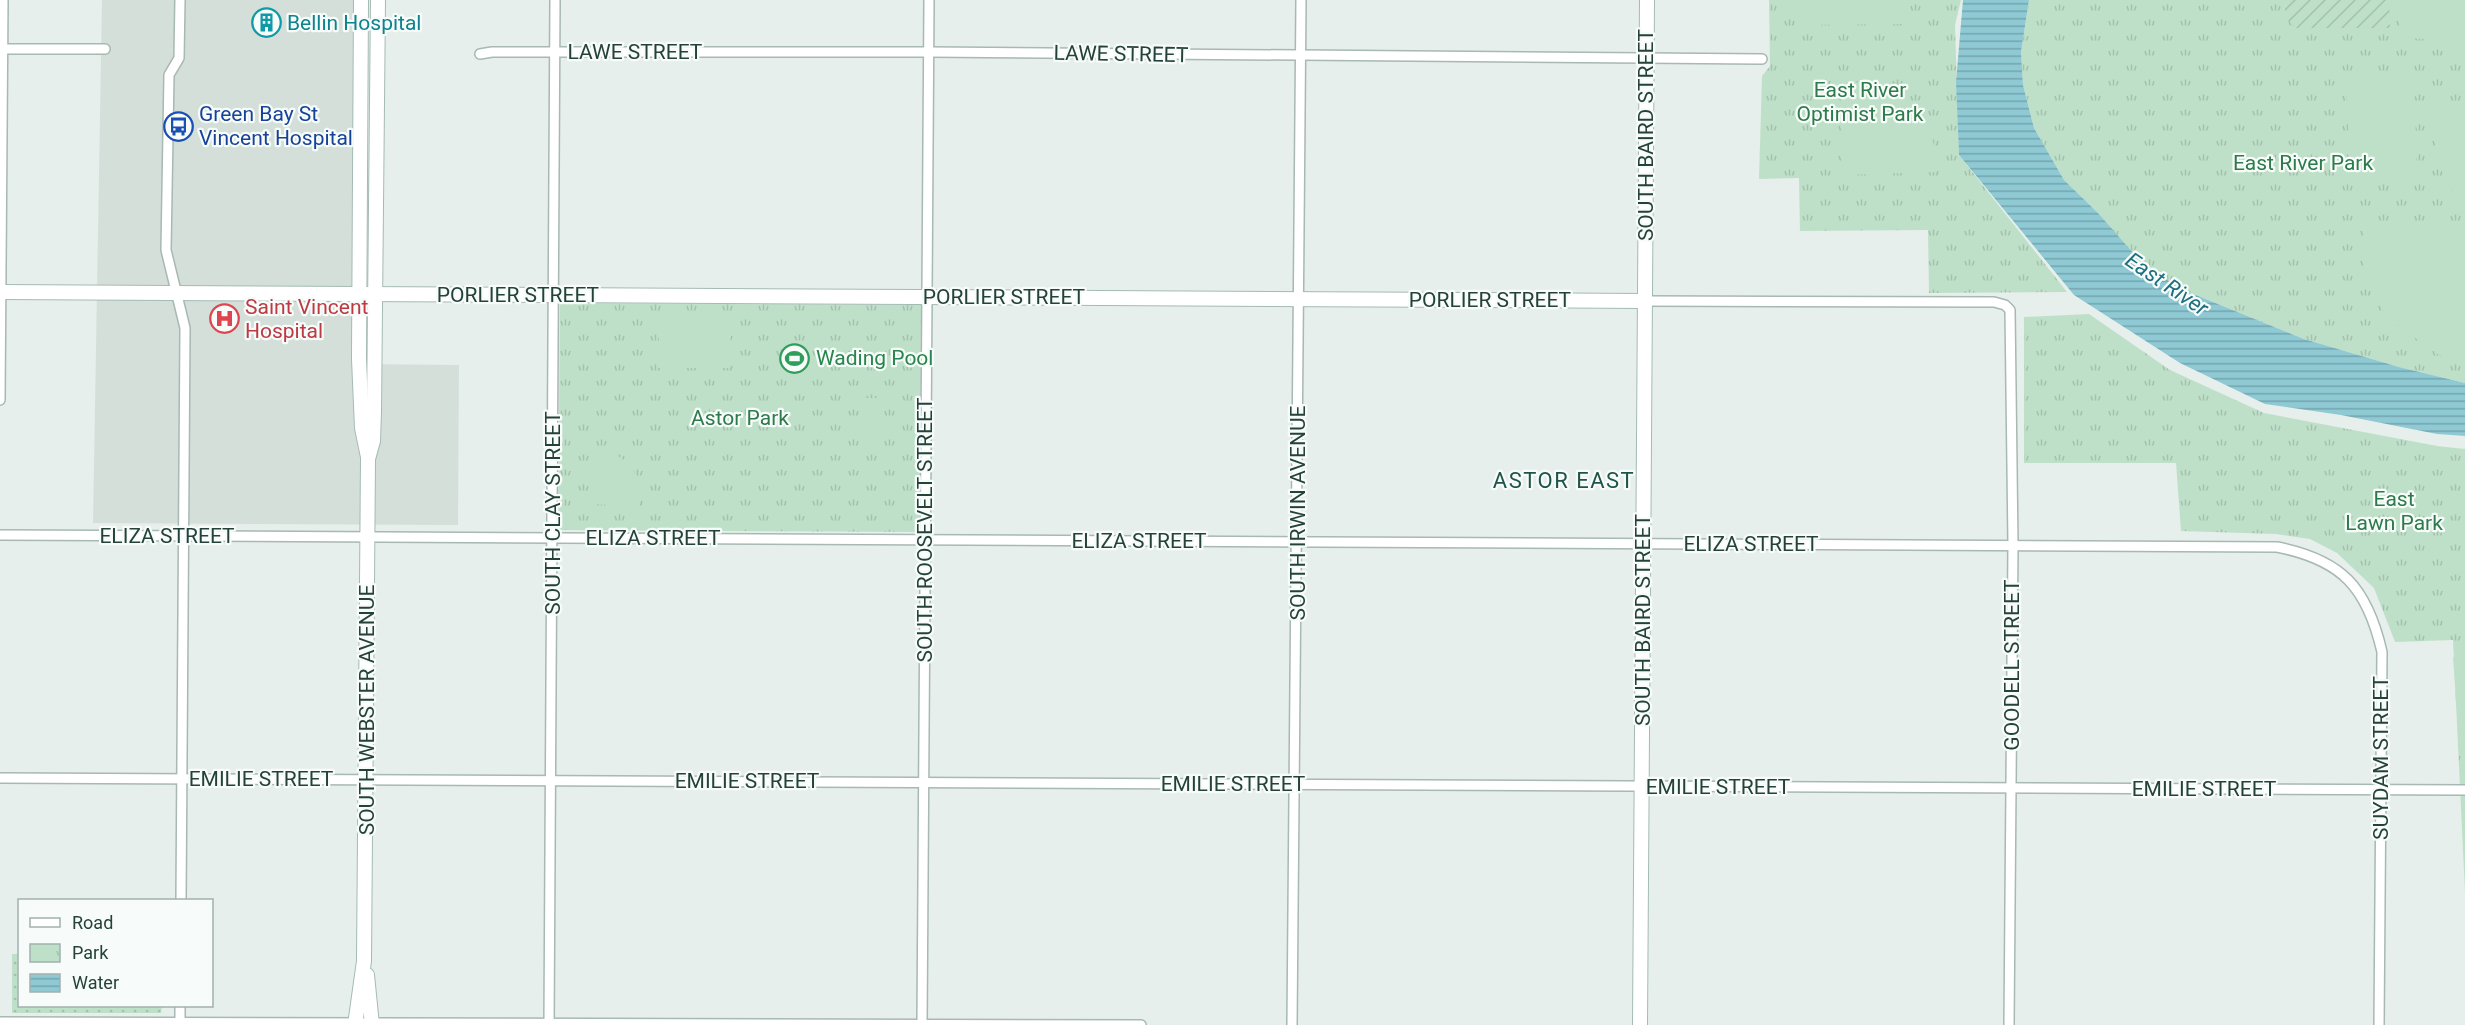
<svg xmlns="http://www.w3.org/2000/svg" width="2465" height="1025" viewBox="0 0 2465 1025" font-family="Roboto,sans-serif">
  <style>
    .built { fill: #d4dfda }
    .grass { fill: url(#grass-dots) }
    .park { fill: url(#park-tufts) }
    .garden { fill: url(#garden-furrows) }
    .pitch { fill: #bfe0c8 }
    .water { fill: url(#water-rules) }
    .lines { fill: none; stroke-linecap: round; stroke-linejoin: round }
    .street-casing { stroke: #a8b8b2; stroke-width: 12 }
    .secondary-casing { stroke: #a4bbb3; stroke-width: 16 }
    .street { stroke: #fff; stroke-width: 9 }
    .secondary { stroke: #fff; stroke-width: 14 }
    .labels { text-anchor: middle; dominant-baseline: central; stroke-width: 4.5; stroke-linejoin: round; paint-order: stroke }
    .culture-label { font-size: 21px; fill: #0d838f; stroke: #f7fbf9; text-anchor: start }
    .street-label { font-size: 21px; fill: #24423a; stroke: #f7fbf9 }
    .park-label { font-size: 21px; fill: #2d7a4b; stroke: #f7fbf9 }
    .transit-label { font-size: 21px; fill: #164399; stroke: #f7fbf9; text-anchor: start }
    .health-label { font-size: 21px; fill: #be3a42; stroke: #f7fbf9; text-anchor: start }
    .leisure-label { font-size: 21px; fill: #27864d; stroke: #f7fbf9; text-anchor: start }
    .water-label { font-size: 22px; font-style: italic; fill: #1c6f80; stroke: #f7fbf9 }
    .neighbourhood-label { font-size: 22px; letter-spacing: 1.5px; fill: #1f5548; stroke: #f7fbf9 }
  </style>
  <defs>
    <pattern id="grass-dots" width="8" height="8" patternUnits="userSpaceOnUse" patternTransform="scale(1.5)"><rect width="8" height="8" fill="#bfe0c8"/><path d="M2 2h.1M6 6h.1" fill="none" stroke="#a4c1ad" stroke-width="1.8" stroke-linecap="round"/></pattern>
    <pattern id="park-tufts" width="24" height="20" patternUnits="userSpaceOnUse" patternTransform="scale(1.5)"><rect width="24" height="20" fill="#bfe0c8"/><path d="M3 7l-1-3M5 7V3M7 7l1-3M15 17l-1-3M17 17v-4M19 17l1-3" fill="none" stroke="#a4c1ad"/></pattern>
    <pattern id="garden-furrows" width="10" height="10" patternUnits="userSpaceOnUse" patternTransform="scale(1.5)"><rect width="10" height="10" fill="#bfe0c8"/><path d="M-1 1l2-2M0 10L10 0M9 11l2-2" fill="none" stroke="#a4c1ad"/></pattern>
    <pattern id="water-rules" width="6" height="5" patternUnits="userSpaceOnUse" patternTransform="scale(1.5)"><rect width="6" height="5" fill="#8ec9d4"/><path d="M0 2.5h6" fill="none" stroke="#74a5ad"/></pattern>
  </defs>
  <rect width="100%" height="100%" fill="#e6efeb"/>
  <polygon class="built" points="102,0 353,0 353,364 459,365 458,525 93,523"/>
  <polygon class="grass" points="12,954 19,954 20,1006 162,1006 161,1013 12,1013"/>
  <g class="park">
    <polygon points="1769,0 1961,0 1955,25 1959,155 2067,292 1929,293 1928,230 1800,231 1799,178 1759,179 1762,76 1770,66"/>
    <polygon points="2029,0 2465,0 2465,383 2399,367 2304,339 2181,289 2129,253 2098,213 2064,180 2034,128 2023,85 2021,52"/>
    <polygon points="560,303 921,305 920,532 558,530"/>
    <polygon points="2089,314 2170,370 2264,413 2437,446 2465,449 2465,892 2453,640 2395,642 2374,588 2337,553 2310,539 2276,534 2181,531 2176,463 2024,463 2024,317"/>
  </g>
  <polygon class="garden" points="2285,0 2389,0 2390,28 2296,28 2285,17"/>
  <g class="pitch">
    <polygon points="1798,0 1903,0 1904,24 1796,25"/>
    <polygon points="2401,0 2465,0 2465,42 2398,37"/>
    <polygon points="2414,70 2417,177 2350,180 2346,73"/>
    <path d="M1874 82C1884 86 1896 89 1905 95 1923 106 1941 152 1936 172L1841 175 1842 83Z"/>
    <path d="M2430 106 2465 109V202C2436 185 2434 137 2430 106Z"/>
    <polygon points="2364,225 2465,226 2465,358 2439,355 2385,316 2364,265"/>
    <polygon points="659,313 731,313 730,368 659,368"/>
    <polygon points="861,398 883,398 883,442 860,441"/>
    <path d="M596 451C630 453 641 474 640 507L593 504Z"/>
    <polygon points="2465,656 2465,755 2460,755 2453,657"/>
  </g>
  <g class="water">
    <polygon points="1963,0 2029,0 2021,52 2023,85 2034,128 2064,180 2098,213 2141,262 2181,289 2304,339 2399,367 2465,383 2465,436 2437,434 2341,415 2265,404 2180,363 2074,295 1959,155 1956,82"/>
    <path d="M797 348 805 350C809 356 809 361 803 366L787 367 782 362V354L789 348Z"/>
  </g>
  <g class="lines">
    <defs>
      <g id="street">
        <polyline points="180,0 179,58 169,75 166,250 185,328 181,900"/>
        <polyline points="0,49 105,49"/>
        <polyline points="480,54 492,52 929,52 1762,59"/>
        <polyline points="1645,301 1994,302 2005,305 2010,310 2013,545 2009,1025"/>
        <polyline points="0,400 3,0"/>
        <path d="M0 535 2277 547C2342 560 2367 587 2382 652L2379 1025"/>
        <polyline points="0,778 2465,790"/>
        <polyline points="0,1022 1141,1025"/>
        <polyline points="180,1022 180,1006"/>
        <polyline points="549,1025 555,0"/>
        <polyline points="922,1025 929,0"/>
        <polyline points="1292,1025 1301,0"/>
      </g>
      <g id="secondary">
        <polyline points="361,0 359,359 362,428 368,457"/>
        <polyline points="0,292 1645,301"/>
        <polyline points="367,975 372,1025"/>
        <polyline points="355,1025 364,961 368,459 373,441 374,412 378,0"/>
        <polyline points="1640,1025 1647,0"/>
      </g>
    </defs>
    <use href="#street" class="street-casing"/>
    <use href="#secondary" class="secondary-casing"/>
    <use href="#street" class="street"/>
    <use href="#secondary" class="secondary"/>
  </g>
  <defs>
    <symbol id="building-ring" viewBox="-11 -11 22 22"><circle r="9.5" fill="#f7fbf9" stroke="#0f9aa8" stroke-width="1.5"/><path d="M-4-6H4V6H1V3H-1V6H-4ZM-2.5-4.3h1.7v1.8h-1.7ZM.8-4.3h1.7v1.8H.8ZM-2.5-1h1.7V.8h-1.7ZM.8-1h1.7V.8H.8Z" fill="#0f9aa8"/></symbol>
    <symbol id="bus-ring" viewBox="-11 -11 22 22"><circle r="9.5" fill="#f7fbf9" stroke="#1a4fb4" stroke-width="1.5"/><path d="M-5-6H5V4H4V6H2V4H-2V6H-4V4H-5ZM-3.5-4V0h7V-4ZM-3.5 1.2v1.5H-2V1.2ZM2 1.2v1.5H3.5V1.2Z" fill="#1a4fb4"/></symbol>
    <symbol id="hospital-ring" viewBox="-11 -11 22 22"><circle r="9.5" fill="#f7fbf9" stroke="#e0444e" stroke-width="1.5"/><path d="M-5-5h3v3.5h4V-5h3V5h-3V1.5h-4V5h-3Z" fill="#e0444e"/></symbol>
    <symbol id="stadium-ring" viewBox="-11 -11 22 22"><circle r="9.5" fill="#f7fbf9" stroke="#2e9e5b" stroke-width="1.5"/><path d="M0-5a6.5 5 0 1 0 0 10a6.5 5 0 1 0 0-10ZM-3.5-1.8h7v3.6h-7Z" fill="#2e9e5b"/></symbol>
  </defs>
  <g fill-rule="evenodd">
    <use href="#building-ring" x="250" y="6" width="33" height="33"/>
    <use href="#bus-ring" x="162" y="110" width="33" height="33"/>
    <use href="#hospital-ring" x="208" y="302" width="33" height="33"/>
    <use href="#stadium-ring" x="778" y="342" width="33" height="33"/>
  </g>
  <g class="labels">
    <g class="culture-label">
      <text x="287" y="23">Bellin Hospital</text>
    </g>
    <g class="street-label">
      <text x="635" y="52">LAWE STREET</text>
      <text transform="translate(1121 54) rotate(1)">LAWE STREET</text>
      <text transform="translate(1646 135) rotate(-90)">SOUTH BAIRD STREET</text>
      <text x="518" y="295">PORLIER STREET</text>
      <text x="1004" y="297">PORLIER STREET</text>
      <text x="1490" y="300">PORLIER STREET</text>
      <text transform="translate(553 513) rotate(-90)">SOUTH CLAY STREET</text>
      <text transform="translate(1298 513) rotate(-90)">SOUTH IRWIN AVENUE</text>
      <text transform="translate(925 530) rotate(-90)">SOUTH ROOSEVELT STREET</text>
      <text x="167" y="536">ELIZA STREET</text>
      <text x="653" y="538">ELIZA STREET</text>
      <text x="1139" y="541">ELIZA STREET</text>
      <text x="1751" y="544">ELIZA STREET</text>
      <text transform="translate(1643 620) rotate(-90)">SOUTH BAIRD STREET</text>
      <text transform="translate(2012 665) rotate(-90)">GOODELL STREET</text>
      <text transform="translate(367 710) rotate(-90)">SOUTH WEBSTER AVENUE</text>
      <text transform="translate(2381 758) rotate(-90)">SUYDAM STREET</text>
      <text x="261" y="779">EMILIE STREET</text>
      <text x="747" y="781">EMILIE STREET</text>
      <text x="1233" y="784">EMILIE STREET</text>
      <text x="1718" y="787">EMILIE STREET</text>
      <text x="2204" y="789">EMILIE STREET</text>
    </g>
    <g class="park-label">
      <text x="1860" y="90">East River<tspan x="1860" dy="24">Optimist Park</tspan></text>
      <text x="2303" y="163">East River Park</text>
      <text x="740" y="418">Astor Park</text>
      <text x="2394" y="499">East<tspan x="2394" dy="24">Lawn Park</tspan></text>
    </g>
    <g class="transit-label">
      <text x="199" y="114">Green Bay St<tspan x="199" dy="24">Vincent Hospital</tspan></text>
    </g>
    <g class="health-label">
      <text x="245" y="307">Saint Vincent<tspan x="245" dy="24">Hospital</tspan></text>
    </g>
    <g class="leisure-label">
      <text x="816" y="358">Wading Pool</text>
    </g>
    <g class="water-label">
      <text transform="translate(2167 284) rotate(34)">East River</text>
    </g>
    <g class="neighbourhood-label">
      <text x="1564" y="480">ASTOR EAST</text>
    </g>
  </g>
  <rect x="18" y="899" width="195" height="108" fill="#f7fbf9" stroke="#a3b1ad" stroke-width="1.5"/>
  <rect x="30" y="918" width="30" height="9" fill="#ffffff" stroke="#a3b1ad" stroke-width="1.5"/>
  <text x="72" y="929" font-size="18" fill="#24423a">Road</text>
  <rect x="30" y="944" width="30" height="18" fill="url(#park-tufts)" stroke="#a3b1ad" stroke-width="1.5"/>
  <text x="72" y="959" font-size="18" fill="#24423a">Park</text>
  <rect x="30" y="974" width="30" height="18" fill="url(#water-rules)" stroke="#a3b1ad" stroke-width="1.5"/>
  <text x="72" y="989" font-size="18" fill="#24423a">Water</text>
</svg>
